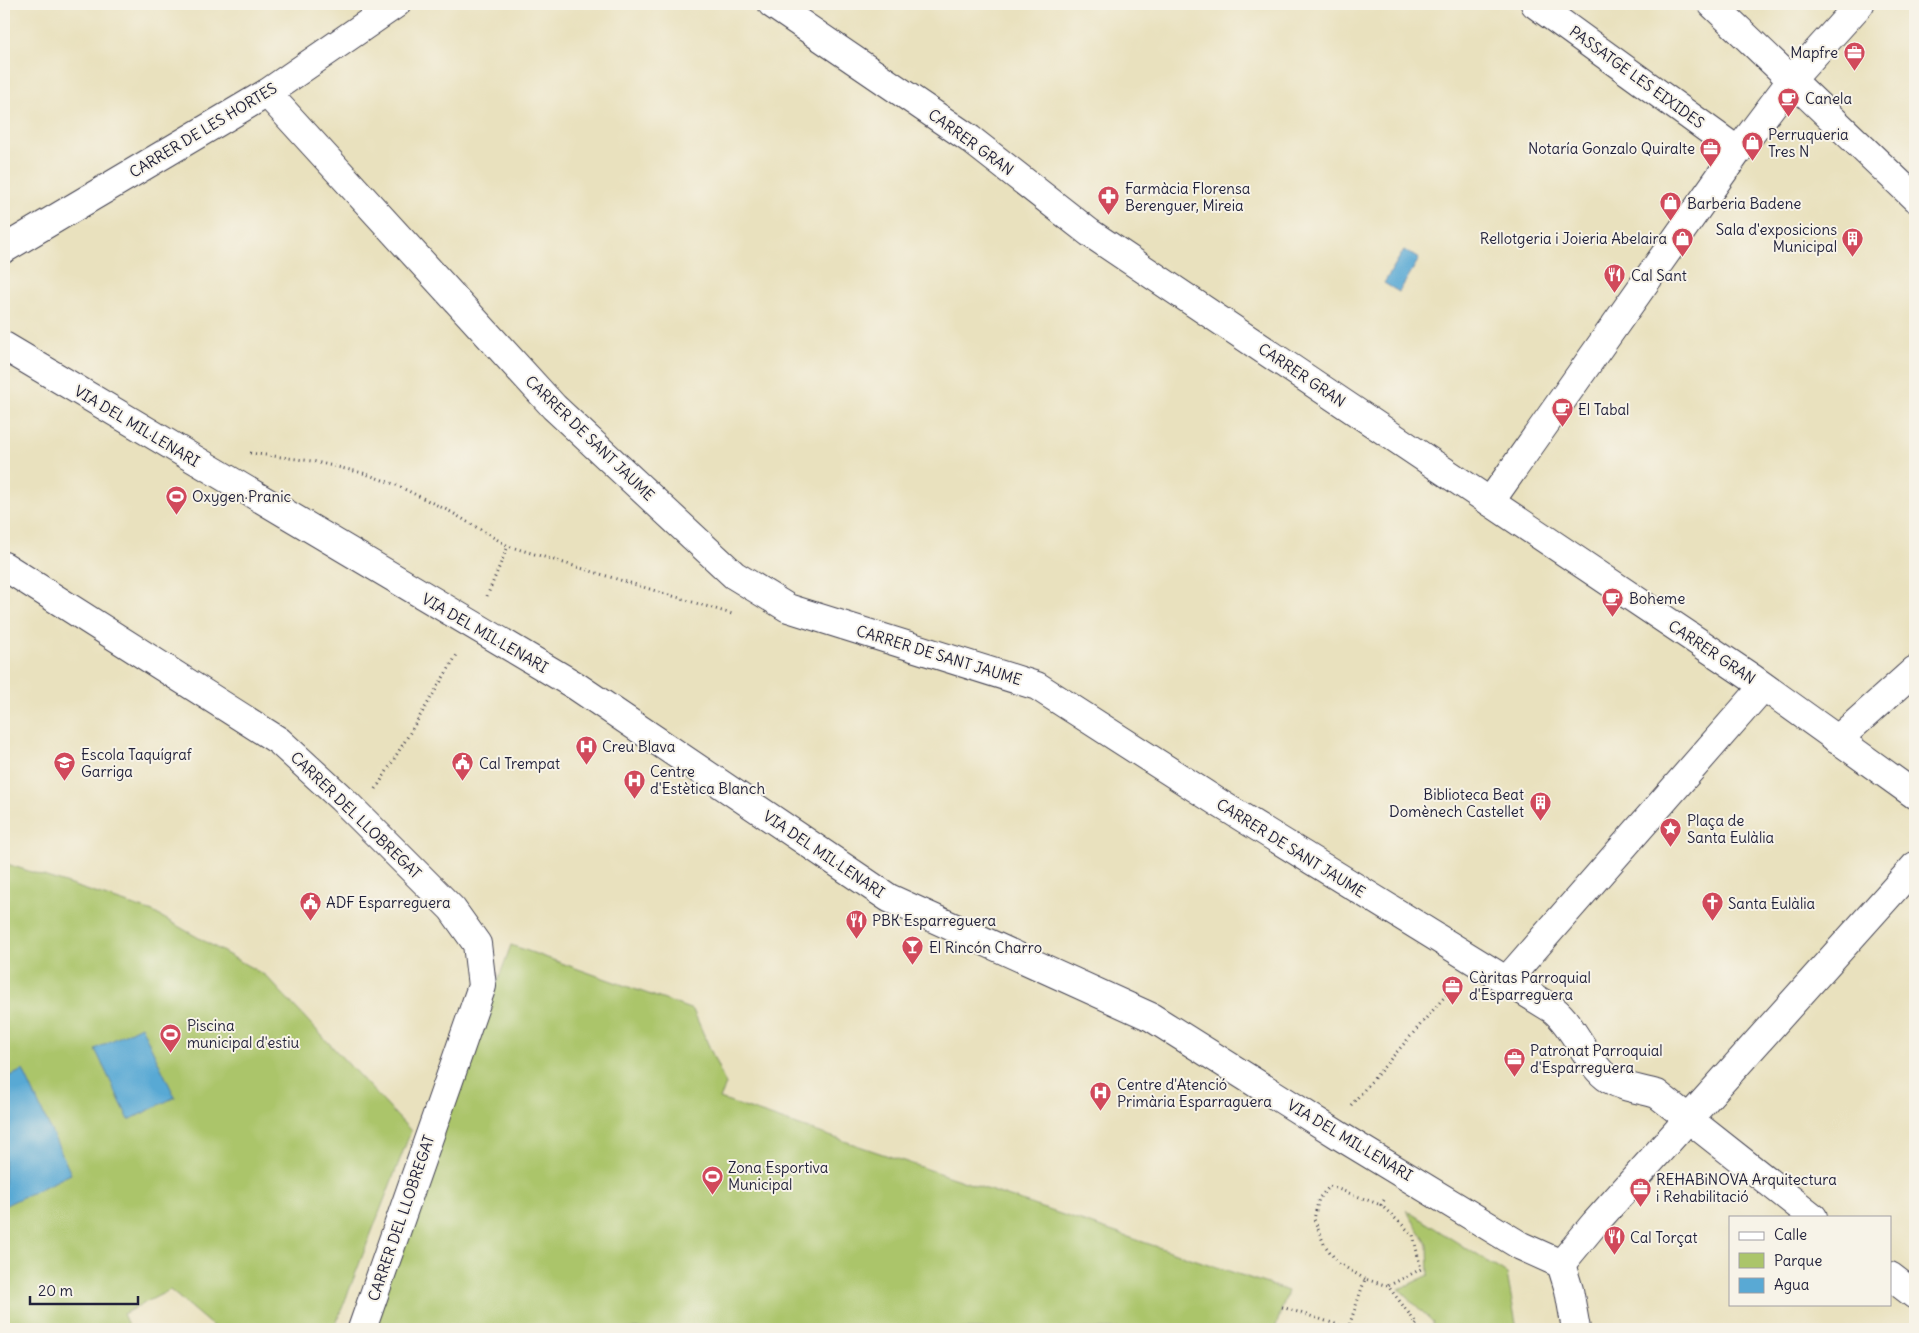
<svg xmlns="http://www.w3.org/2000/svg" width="1919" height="1333" viewBox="0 0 1919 1333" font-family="Delius,sans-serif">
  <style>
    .green { fill: #abc56a; stroke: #667452 }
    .water { fill: #59a9d4; stroke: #3e6688 }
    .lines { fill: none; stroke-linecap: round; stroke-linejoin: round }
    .minor-casing { stroke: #403f4f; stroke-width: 30 }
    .path { stroke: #403f4f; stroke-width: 3; stroke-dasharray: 1 4; stroke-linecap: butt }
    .minor { stroke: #fff; stroke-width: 28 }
    .labels { text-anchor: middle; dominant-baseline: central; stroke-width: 4; stroke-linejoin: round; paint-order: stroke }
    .poi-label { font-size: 15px; fill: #22223b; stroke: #f7f3e8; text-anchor: start }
    .street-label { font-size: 15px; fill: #22223b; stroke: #f7f3e8 }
  </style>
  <rect width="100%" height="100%" fill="#f7f3e8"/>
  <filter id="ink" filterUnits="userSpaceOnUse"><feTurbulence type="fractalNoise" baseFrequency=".02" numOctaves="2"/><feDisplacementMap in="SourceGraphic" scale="10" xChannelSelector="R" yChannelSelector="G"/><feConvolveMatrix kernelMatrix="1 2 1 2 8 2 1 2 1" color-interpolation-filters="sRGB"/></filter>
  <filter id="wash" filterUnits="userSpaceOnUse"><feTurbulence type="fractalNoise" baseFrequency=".0096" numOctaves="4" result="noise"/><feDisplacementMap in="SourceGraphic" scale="20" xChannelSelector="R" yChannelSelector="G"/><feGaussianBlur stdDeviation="1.12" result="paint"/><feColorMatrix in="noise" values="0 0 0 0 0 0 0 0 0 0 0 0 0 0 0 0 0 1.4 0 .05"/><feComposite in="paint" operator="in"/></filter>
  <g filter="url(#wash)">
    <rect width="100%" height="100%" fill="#e9e1be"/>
    <g class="green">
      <polygon points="4,863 153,912 266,976 411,1131 334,1329 216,1329 170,1290 123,1314 130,1329 4,1329"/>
      <polygon points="511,945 693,1010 726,1085 720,1099 1288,1291 1275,1329 370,1329"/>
      <polygon points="1406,1210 1507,1274 1517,1329 1431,1329 1433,1322 1399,1289 1429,1275 1428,1245"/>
    </g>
    <g class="water">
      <polygon points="1404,250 1419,259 1399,292 1384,283"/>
      <polygon points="141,1026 175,1097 129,1120 95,1049"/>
      <polygon points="23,1070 71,1174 4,1206 4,1079"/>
    </g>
  </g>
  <g filter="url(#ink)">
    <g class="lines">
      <defs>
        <g id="minor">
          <polyline points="772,4 970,139 1090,233 1752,678 1915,795"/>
          <polyline points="1535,4 1738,151"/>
          <polyline points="1712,4 1915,198"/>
          <path d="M267 93 554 407 734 575 788 608 1037 686 1219 803 1554 1010C1575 1027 1589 1067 1609 1079 1624 1088 1640 1089 1657 1094L1813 1217"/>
          <polyline points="4,249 267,93 396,4"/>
          <polyline points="4,346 576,686 889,898 1151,1017 1340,1136 1521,1246 1561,1264"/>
          <polyline points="1490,502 1738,151 1793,78 1860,4"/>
          <polyline points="4,566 279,741 342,799 452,909 477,944 482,986 362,1329"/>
          <polyline points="1837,740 1915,670"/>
          <polyline points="1506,981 1763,687"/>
          <polyline points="1561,1264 1595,1223 1915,866"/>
          <polyline points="1561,1264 1569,1290 1576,1329"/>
          <polyline points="1890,1276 1915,1295"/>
        </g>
      </defs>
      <use href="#minor" class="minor-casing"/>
      <g class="path">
        <polyline points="250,453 312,461 363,473 394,484 451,512 508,546 732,614"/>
        <polyline points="487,596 508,546"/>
        <polyline points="376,789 458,653"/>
        <polyline points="1351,1105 1453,987"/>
        <polyline points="1384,1200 1381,1205 1413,1235 1421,1269 1388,1286 1417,1324 1412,1329"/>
        <polyline points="1365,1279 1338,1263 1324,1244 1314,1219 1319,1198 1330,1186 1381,1205"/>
        <polyline points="1282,1307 1348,1328"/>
        <polyline points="1348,1329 1365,1279 1388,1286"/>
      </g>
      <use href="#minor" class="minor"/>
    </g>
  </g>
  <defs>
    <symbol id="office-pin" viewBox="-11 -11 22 30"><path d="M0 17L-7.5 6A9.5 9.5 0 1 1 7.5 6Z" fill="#d1495b" stroke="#f7f3e8"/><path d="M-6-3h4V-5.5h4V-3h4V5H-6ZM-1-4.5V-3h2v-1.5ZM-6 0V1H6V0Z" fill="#fff"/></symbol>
    <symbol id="cafe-pin" viewBox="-11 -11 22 30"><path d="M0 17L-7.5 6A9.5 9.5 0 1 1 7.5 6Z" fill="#d1495b" stroke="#f7f3e8"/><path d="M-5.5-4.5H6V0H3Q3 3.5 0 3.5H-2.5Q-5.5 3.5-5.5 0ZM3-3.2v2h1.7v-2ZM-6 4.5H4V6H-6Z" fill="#fff"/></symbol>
    <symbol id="shop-pin" viewBox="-11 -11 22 30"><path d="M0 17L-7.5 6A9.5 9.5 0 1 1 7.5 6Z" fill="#d1495b" stroke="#f7f3e8"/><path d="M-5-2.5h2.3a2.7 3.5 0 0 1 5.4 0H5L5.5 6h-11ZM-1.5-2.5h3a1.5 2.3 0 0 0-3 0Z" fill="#fff"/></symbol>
    <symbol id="pharmacy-pin" viewBox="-11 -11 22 30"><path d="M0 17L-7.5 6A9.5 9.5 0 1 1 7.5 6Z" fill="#d1495b" stroke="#f7f3e8"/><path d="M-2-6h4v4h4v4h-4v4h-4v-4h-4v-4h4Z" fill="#fff"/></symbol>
    <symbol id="building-pin" viewBox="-11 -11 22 30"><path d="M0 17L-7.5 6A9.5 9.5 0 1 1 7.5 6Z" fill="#d1495b" stroke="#f7f3e8"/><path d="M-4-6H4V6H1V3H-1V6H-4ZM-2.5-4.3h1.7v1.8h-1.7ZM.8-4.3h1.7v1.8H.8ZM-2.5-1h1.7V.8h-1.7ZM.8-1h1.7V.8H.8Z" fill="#fff"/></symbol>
    <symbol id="restaurant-pin" viewBox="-11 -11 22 30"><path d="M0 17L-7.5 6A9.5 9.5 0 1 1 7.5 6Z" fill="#d1495b" stroke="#f7f3e8"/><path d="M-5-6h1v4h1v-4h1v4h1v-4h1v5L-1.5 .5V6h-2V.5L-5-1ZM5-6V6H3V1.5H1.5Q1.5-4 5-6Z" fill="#fff"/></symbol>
    <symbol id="stadium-pin" viewBox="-11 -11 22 30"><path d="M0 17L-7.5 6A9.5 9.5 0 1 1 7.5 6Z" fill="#d1495b" stroke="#f7f3e8"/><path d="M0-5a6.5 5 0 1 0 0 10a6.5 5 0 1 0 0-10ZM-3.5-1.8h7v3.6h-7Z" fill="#fff"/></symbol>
    <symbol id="hospital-pin" viewBox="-11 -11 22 30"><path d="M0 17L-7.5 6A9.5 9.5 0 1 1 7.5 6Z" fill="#d1495b" stroke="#f7f3e8"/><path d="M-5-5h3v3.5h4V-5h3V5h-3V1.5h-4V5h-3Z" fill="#fff"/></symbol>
    <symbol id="school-pin" viewBox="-11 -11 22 30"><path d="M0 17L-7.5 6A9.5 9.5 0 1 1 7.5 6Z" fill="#d1495b" stroke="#f7f3e8"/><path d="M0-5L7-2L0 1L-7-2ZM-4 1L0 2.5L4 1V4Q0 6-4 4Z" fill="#fff"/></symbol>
    <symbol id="civic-pin" viewBox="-11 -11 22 30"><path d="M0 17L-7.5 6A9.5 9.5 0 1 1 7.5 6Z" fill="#d1495b" stroke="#f7f3e8"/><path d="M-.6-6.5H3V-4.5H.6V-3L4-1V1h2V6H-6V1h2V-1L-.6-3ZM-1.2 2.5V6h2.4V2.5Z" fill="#fff"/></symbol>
    <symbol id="sight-pin" viewBox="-11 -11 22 30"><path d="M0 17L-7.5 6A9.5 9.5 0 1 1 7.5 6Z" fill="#d1495b" stroke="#f7f3e8"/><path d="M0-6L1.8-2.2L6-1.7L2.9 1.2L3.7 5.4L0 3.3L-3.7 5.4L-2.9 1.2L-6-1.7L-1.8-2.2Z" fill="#fff"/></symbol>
    <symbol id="church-pin" viewBox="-11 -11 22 30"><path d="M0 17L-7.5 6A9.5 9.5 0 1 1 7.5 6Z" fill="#d1495b" stroke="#f7f3e8"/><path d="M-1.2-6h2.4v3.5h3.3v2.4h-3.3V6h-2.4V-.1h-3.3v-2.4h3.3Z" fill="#fff"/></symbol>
    <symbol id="bar-pin" viewBox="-11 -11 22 30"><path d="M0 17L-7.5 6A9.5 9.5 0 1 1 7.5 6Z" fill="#d1495b" stroke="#f7f3e8"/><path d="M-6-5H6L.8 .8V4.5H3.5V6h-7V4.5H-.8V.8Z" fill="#fff"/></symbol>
  </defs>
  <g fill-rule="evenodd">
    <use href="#office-pin" x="1842" y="40" width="25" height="34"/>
    <use href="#cafe-pin" x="1776" y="86" width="25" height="34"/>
    <use href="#shop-pin" x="1740" y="130" width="25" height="34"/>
    <use href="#office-pin" x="1698" y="136" width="25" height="34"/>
    <use href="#pharmacy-pin" x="1096" y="184" width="25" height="34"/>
    <use href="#shop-pin" x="1658" y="190" width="25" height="34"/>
    <use href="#shop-pin" x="1670" y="226" width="25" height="34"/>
    <use href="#building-pin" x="1840" y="226" width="25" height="34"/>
    <use href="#restaurant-pin" x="1602" y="262" width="25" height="34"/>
    <use href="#cafe-pin" x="1550" y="396" width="25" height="34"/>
    <use href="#stadium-pin" x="164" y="484" width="25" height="34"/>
    <use href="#cafe-pin" x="1600" y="586" width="25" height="34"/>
    <use href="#hospital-pin" x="574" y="734" width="25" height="34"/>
    <use href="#school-pin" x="52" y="750" width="25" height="34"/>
    <use href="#civic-pin" x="450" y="750" width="25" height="34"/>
    <use href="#hospital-pin" x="622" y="768" width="25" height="34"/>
    <use href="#building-pin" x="1528" y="790" width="25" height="34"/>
    <use href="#sight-pin" x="1658" y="816" width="25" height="34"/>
    <use href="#civic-pin" x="298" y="890" width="25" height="34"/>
    <use href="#church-pin" x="1700" y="890" width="25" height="34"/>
    <use href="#restaurant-pin" x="844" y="908" width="25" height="34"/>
    <use href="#bar-pin" x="900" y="934" width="25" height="34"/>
    <use href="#office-pin" x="1440" y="974" width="25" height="34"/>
    <use href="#stadium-pin" x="158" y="1022" width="25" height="34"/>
    <use href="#office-pin" x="1502" y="1046" width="25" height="34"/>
    <use href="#hospital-pin" x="1088" y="1080" width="25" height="34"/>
    <use href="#stadium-pin" x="700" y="1164" width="25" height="34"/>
    <use href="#office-pin" x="1628" y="1176" width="25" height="34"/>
    <use href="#restaurant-pin" x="1602" y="1224" width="25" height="34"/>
  </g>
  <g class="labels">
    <g class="poi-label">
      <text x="1838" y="52" text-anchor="end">Mapfre</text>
      <text x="1805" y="98">Canela</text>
      <text x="1768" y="134">Perruqueria<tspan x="1768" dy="17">Tres N</tspan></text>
      <text x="1695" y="148" text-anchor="end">Notaría Gonzalo Quiralte</text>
      <text x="1125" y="188">Farmàcia Florensa<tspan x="1125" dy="17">Berenguer, Mireia</tspan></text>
      <text x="1687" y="203">Barberia Badene</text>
      <text x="1837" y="229" text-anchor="end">Sala d'exposicions<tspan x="1837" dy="17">Municipal</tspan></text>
      <text x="1667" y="238" text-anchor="end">Rellotgeria i Joieria Abelaira</text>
      <text x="1631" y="275">Cal Sant</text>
      <text x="1578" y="409">El Tabal</text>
      <text x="192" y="496">Oxygen·Pranic</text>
      <text x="1629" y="598">Boheme</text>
      <text x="602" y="746">Creu Blava</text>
      <text x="81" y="754">Escola Taquígraf<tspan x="81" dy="17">Garriga</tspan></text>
      <text x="479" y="763">Cal Trempat</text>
      <text x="650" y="771">Centre<tspan x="650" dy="17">d'Estètica Blanch</tspan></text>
      <text x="1524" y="794" text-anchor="end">Biblioteca Beat<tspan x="1524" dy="17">Domènech Castellet</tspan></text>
      <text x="1687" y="820">Plaça de<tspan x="1687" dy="17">Santa Eulàlia</tspan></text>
      <text x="326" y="902">ADF Esparreguera</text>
      <text x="1728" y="903">Santa Eulàlia</text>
      <text x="872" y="920">PBK Esparreguera</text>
      <text x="929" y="947">El Rincón Charro</text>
      <text x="1469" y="977">Càritas Parroquial<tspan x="1469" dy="17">d'Esparreguera</tspan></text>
      <text x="187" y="1025">Piscina<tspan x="187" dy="17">municipal d'estiu</tspan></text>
      <text x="1530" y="1050">Patronat Parroquial<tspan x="1530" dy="17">d'Esparreguera</tspan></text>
      <text x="1117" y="1084">Centre d'Atenció<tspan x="1117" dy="17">Primària Esparraguera</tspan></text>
      <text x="728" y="1167">Zona Esportiva<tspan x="728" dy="17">Municipal</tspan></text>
      <text x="1656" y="1179">REHABiNOVA Arquitectura<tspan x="1656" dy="17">i Rehabilitació</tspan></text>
      <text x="1630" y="1237">Cal Torçat</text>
    </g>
    <g class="street-label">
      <text transform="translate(1637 77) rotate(36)">PASSATGE LES EIXIDES</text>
      <text transform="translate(203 130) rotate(-31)">CARRER DE LES HORTES</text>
      <text transform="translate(971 142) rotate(36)">CARRER GRAN</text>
      <text transform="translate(1302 375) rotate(34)">CARRER GRAN</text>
      <text transform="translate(137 426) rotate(31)">VIA DEL MIL·LENARI</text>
      <text transform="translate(590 438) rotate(44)">CARRER DE SANT JAUME</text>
      <text transform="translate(485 633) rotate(30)">VIA DEL MIL·LENARI</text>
      <text transform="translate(1712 652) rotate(34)">CARRER GRAN</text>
      <text transform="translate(939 655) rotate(17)">CARRER DE SANT JAUME</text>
      <text transform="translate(356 815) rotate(44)">CARRER DEL LLOBREGAT</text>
      <text transform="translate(1291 848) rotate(32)">CARRER DE SANT JAUME</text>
      <text transform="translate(824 854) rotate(34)">VIA DEL MIL·LENARI</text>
      <text transform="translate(1350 1140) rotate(31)">VIA DEL MIL·LENARI</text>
      <text transform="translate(401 1218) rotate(-71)">CARRER DEL LLOBREGAT</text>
    </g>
  </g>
  <rect width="1919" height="1333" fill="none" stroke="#f7f3e8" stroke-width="20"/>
  <rect x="1729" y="1216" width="162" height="90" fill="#f7f3e8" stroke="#a29fa3"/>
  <rect x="1739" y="1232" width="25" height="8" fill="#ffffff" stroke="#a29fa3"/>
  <text x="1774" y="1240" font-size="15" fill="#22223b">Calle</text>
  <rect x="1739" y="1253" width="25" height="15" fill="#abc56a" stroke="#a29fa3"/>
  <text x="1774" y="1266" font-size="15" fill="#22223b">Parque</text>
  <rect x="1739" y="1278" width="25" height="15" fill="#59a9d4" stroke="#a29fa3"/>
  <text x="1774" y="1290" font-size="15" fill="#22223b">Agua</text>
  <path d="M30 1296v8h108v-8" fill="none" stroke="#22223b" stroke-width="2.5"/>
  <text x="38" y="1296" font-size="15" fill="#22223b" stroke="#f7f3e8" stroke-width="4" paint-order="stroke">20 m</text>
</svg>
